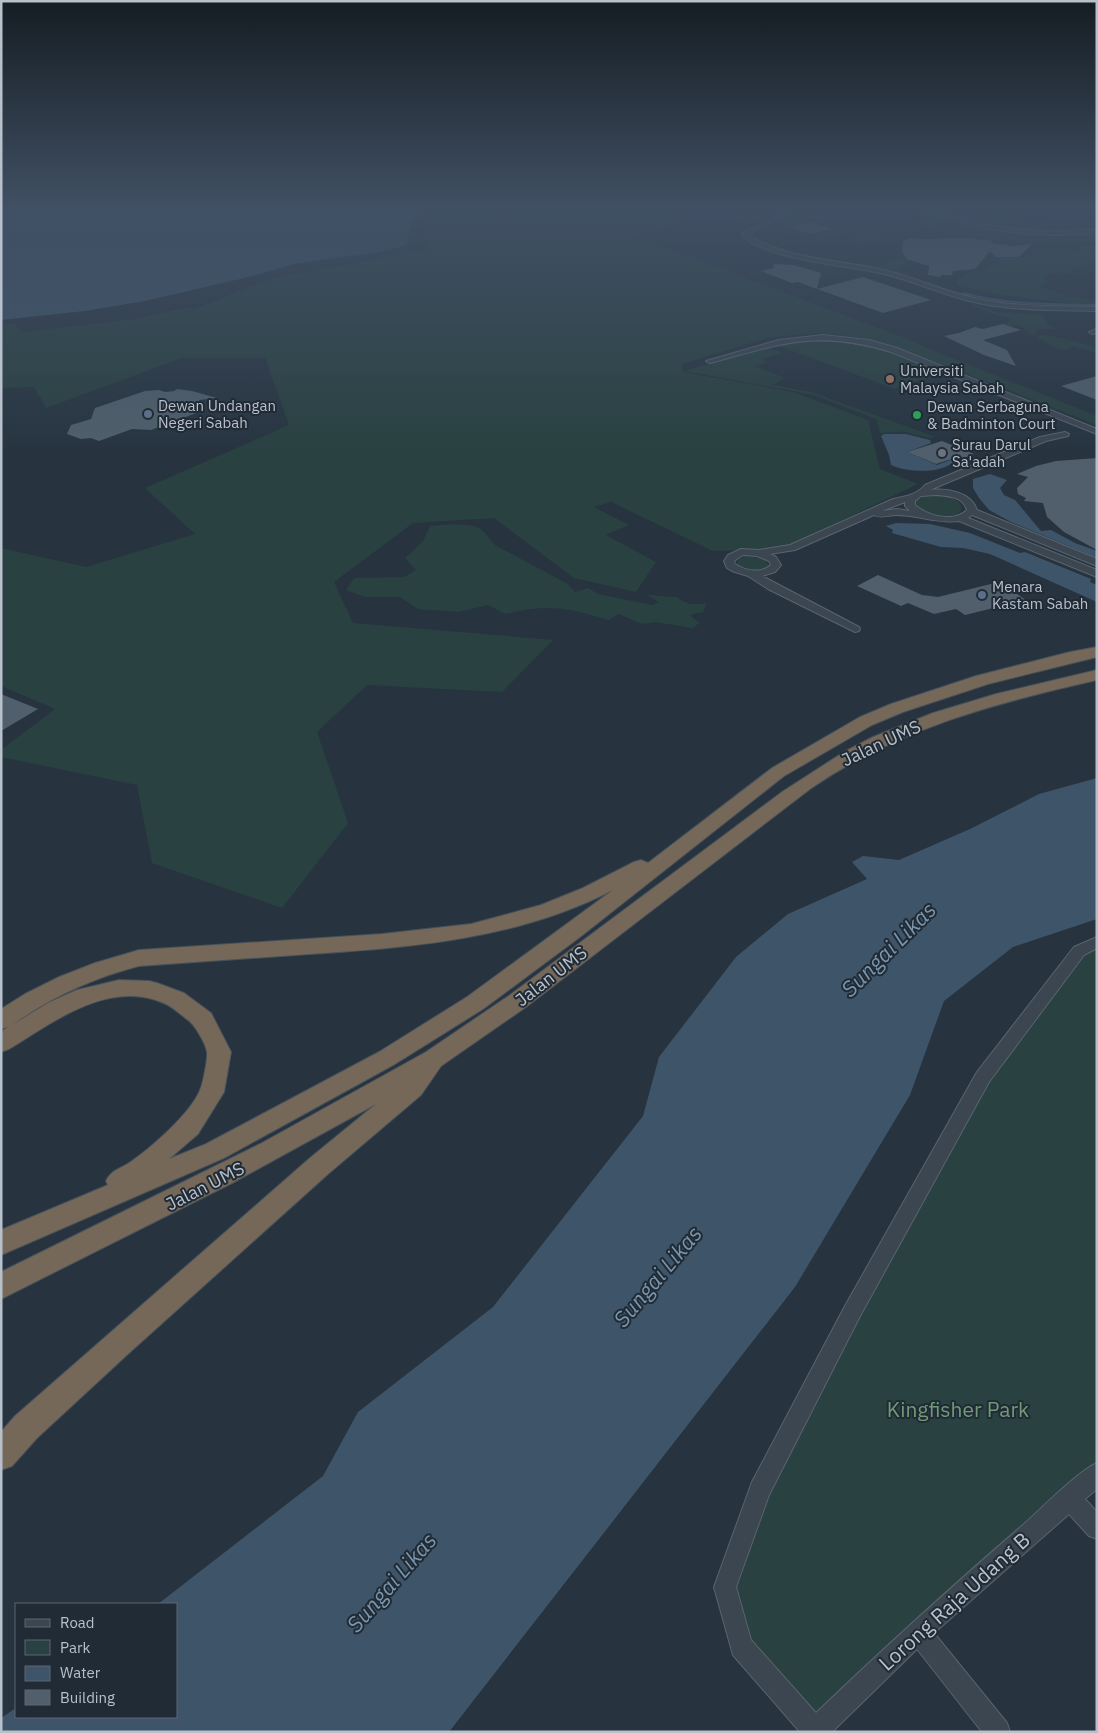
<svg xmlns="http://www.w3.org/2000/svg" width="1098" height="1733" viewBox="0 0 1098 1733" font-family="'IBM Plex Sans',sans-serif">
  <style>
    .green { fill: #294141 }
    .water { fill: #3e5468 }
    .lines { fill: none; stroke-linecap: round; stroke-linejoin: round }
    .stream { stroke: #3e5468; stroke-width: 2 }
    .building { fill: #505f6b }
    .minor-casing { stroke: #59646e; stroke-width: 2 }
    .highway-casing { stroke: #46515b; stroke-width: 2 }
    .minor { fill: #3b4650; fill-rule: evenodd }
    .highway { fill: #766859; fill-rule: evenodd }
    .education-dot { fill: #8d6e63; stroke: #202b36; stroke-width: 2 }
    .service-dot { fill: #5c6f8a; stroke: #202b36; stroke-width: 2 }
    .leisure-dot { fill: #2e9e5b; stroke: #202b36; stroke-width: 2 }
    .worship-dot { fill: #6b7280; stroke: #202b36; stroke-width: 2 }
    .labels { text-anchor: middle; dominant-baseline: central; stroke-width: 4; stroke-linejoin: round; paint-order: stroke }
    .far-poi-label { font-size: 15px; fill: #b8c1cb; stroke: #202b36; text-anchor: start }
    .street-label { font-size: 18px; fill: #b8c1cb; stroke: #202b36 }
    .near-park-label { font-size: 21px; fill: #709a76; stroke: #202b36 }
    .near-street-label { font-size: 21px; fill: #b8c1cb; stroke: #202b36 }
    .near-water-label { font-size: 22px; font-style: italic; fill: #7a95ac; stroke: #202b36 }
  </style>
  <rect width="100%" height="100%" fill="#273440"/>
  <g class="green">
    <polygon points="436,211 487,211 505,219 552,218 609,211 778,211 749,224 702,214 628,239 669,249 913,341 927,348 1097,416 1097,425 957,370 865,338 819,333 767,338 682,364 683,372 793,392 868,420 880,469 918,484 786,547 748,550 713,551 611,502 594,507 629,525 606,535 656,562 636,592 574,578 494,518 413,523 334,582 353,623 553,640 502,692 367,685 317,732 348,823 282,908 152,863 137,785 1,757 1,750 55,709 1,686 1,548 86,567 195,534 145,488 289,425 265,358 182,358 46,408 34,387 1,388 1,325 14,324 23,332 135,319 184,308 195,309 269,279 430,249 421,216"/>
    <path d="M937 211H960L1049 225 1097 228C1072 231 1045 234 1020 231 991 227 964 219 937 211Z"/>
    <path d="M820 214 832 217 787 227 789 230 802 233C793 236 783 235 775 230L777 225H783L784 220 796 216Z"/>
    <path d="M923 214C980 229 1038 243 1097 233V242L998 241 939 232 917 226 915 221 920 219 918 215Z"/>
    <path d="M815 221 865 239 874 234 879 236 880 239 854 245 850 244 859 239C835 227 819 246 806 242L814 240V237L805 234 831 229 813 222Z"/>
    <path d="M1078 246H1097V262L1090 259 1088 264 1071 271V274L1053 273 1045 277 1048 282 1039 287 1070 296 1097 300V305C1046 301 1005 298 956 285 961 271 973 272 987 271L986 268 1001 262V258H1029L1035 254H1065L1080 251Z"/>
    <polygon points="928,257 931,259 906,262 909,265 898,268 900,271 850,263 883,266 893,258"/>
    <polygon points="974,304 996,312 1042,315 1050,326 1058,329 1037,329 1034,336 1020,326 1005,325 1011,319 999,316 970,305"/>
    <path d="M1044 335 1068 339 1097 348V353L1071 346V349C1056 352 1051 344 1038 338V336Z"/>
    <polygon points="806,338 860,341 941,370 941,372 895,389 776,345"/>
    <polygon points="760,348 769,348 783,353 762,359 767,363 755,366 785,378 773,385 811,392 936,437 929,438 905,432 880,433 876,419 814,395 685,371"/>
    <path d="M925 496C937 495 961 495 962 510 950 522 927 515 915 506L914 503 916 500Z"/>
    <path d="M440 525C454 525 475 522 484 532 488 536 490 541 495 545L568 584 575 592 588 588 598 594 652 605 659 602 647 595 677 597C685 605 696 605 706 603L703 612 690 615 699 623 693 628 655 622 642 624 619 614 608 620C565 607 549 604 506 614L488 605 458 612 418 609 400 597H365L346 590 354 578 404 577 416 570 405 558 423 541 430 526Z"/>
    <path d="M749 556 764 559 769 566C761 574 747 572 738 565L737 563 740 558Z"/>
    <polygon points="1097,942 1097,1474 816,1730 741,1647 725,1587 760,1490 983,1077 1068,966"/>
  </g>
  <g class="water">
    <path d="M1 211H427C408 219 410 224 408 243L400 247 379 252 298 263 240 279 145 301 85 311 1 320Z"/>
    <path d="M884 434H906L930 440 931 443 907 452 937 465 953 459 956 461C952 463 947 467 942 468 929 473 903 471 891 465L889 455 881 436Z"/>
    <polygon points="990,474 1007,480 1000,488 1004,495 1015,500 1041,531 1051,530 1075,543 1097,551 1097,558 1011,522 989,510 979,498 973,488 973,479"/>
    <polygon points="896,523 930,524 970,533 1020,553 1025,552 1091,579 1090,582 1097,585 1097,602 990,554 963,548 941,547 892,533 893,530 886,526"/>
    <polygon points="1097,778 1097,919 1013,947 944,1001 910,1095 795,1287 449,1732 1,1732 1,1718 16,1708 16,1717 176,1717 176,1604 158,1604 323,1476 358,1412 493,1307 643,1116 659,1057 736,957 788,914 867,879 852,862 863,856 899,860 970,829 1039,794"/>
  </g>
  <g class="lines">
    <path class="stream" d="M963 293C1007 305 1051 304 1097 305"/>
  </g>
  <g class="building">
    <polygon points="810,222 832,229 810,234 788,227"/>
    <polygon points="912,238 918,239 969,238 993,241 991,243 1012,246 1032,244 1019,257 996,257 990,251 975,269 953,271 952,275 941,275 940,277 928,275 929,266 907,259 902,252 903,240"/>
    <polygon points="773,264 794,265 821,273 817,289 863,277 931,300 883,313 798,282 792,283 761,271 774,268"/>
    <polygon points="1003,324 1021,330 983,340 1007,350 1016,366 984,355 944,336 959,333 975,327 983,329"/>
    <polygon points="1097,376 1097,400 1061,386"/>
    <polygon points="177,389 192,391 217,398 199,400 204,410 151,430 132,429 99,441 91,438 81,439 67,434 71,425 91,419 95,408 145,391 159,390 165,392 174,391"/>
    <polygon points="942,441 974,454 959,460 955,458 936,464 907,452"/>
    <polygon points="1097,458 1097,550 1064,532 1047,517 1043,503 1024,501 1026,498 1018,494 1017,488 1028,477 1017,474 1036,466 1056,461"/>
    <polygon points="878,575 922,595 938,597 999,582 1026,600 965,615 956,609 934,614 908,603 901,606 857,586"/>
    <polygon points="1,694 38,709 1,731"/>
  </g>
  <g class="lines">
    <defs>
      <g id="minor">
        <path d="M786 211H793L758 228 748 235C789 260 842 260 888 271 920 279 950 294 983 300 1020 307 1059 306 1097 307V311C1059 310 1020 311 983 304 949 298 918 282 884 274 846 265 771 261 742 236L743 233Z"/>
        <path d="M923 211H932C989 227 1038 236 1097 229V233C1050 238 1005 234 959 222 947 219 934 217 923 211Z"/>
        <polygon points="1097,329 1097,333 1092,334 1089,332"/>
        <path d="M823 335 869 340 897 348 1097 429V434L891 352C817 329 781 344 710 363L706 361 779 340Z"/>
        <path d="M1065 432 1069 434 1068 436 1046 441 930 490C947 488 971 492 977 510L1097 559V566L972 515 968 518 1097 570V577L959 521C937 524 918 515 896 515 889 515 880 519 874 515L795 550 770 554 776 557 781 565 775 572 762 576 859 627 860 629 859 631 855 632 768 589 748 576 732 571 727 568 724 561 728 555 741 549 759 550 790 545 893 499C905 496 917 495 925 485L1040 437ZM935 495C947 496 963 496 967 510 953 523 928 516 915 505V501L921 496ZM905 502V506L910 511 897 509 882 511ZM743 555 757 556 769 561 771 565C761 574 746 571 735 564L734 561Z"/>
        <path d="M1097 937V948L1084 955 989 1082 859 1318 769 1495 736 1587 751 1640 816 1713C884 1648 953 1585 1024 1524 1042 1508 1077 1472 1097 1463V1489L1085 1499 1097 1512V1539L1089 1536 1069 1514 934 1633 1007 1723 1010 1732H982L917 1649 832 1732H800L733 1655 714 1587 752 1482 845 1306 977 1072 1074 947Z"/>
      </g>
      <g id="highway">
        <path d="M1097 647V657L988 684 903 712 872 725 784 776 580 937 483 1009 395 1064 224 1158 1 1255V1230L108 1185 106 1181C111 1170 120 1169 129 1163 150 1149 191 1113 200 1090 203 1084 208 1058 207 1052 206 1044 195 1025 188 1020 181 1015 174 1008 166 1004 110 978 55 1021 9 1049L1 1052V1032L8 1027 1 1029V1009L25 994 59 977 95 963 139 950 382 934 471 924 541 905 583 888 634 862 641 860 648 863 772 768 860 717 891 704 976 676 1070 652ZM613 890 467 997 379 1052 206 1144 169 1159 198 1134 224 1092 231 1052 211 1013 184 993 157 983 149 981 119 980 77 990 48 1003 12 1025C51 997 93 978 139 966 196 962 253 958 310 954 414 947 518 939 613 890Z"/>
        <path d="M1097 670V680C995 703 897 729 810 789L526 1007 441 1066 421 1095 328 1174 129 1353 37 1438 12 1466 1 1470V1432L15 1416 310 1158 376 1104 234 1182 1 1299V1272L260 1144 426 1052 510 995 782 792 844 752 873 737 933 713 996 694Z"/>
      </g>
    </defs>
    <use href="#minor" class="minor-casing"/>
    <use href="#highway" class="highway-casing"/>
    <use href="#minor" class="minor"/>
    <use href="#highway" class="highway"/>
  </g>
  <linearGradient id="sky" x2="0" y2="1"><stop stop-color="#151d23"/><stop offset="0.46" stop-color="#415064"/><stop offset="1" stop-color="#415064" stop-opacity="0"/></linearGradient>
  <rect width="1098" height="454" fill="url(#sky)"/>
  <circle class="education-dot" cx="890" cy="379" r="5"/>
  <g class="service-dot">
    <circle cx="148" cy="414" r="5"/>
    <circle cx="982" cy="595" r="5"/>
  </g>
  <circle class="leisure-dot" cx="917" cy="415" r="5"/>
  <circle class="worship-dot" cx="942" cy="453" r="5"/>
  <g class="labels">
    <g class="far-poi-label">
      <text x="900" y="370">Universiti<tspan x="900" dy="17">Malaysia Sabah</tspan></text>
      <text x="158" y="405">Dewan Undangan<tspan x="158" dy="17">Negeri Sabah</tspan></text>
      <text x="927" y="406">Dewan Serbaguna<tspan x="927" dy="17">&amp; Badminton Court</tspan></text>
      <text x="952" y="444">Surau Darul<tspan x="952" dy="17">Sa'adah</tspan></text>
      <text x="992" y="586">Menara<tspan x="992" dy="17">Kastam Sabah</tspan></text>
    </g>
    <g class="street-label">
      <text transform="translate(881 743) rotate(-25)">Jalan UMS</text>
      <text transform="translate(551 976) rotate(-38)">Jalan UMS</text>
      <text transform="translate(205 1186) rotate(-27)">Jalan UMS</text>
    </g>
    <g class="near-park-label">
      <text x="958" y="1409">Kingfisher Park</text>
    </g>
    <g class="near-street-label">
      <text transform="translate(954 1601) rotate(-42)">Lorong Raja Udang B</text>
    </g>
    <g class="near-water-label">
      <text transform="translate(888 949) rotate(-45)">Sungai Likas</text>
      <text transform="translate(657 1276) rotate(-50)">Sungai Likas</text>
      <text transform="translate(391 1582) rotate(-49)">Sungai Likas</text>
    </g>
  </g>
  <rect width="1098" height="1733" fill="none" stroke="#b8c1cb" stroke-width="5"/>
  <rect x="15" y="1603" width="162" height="115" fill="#202b36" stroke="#5d6772"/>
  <rect x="25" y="1619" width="25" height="8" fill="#3b4650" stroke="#5d6772"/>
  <text x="60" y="1628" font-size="15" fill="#b8c1cb">Road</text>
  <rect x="25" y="1640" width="25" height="15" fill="#294141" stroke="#5d6772"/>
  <text x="60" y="1653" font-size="15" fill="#b8c1cb">Park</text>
  <rect x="25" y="1666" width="25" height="15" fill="#3e5468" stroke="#5d6772"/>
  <text x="60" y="1678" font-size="15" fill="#b8c1cb">Water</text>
  <rect x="25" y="1690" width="25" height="15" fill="#505f6b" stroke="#5d6772"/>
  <text x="60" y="1703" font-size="15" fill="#b8c1cb">Building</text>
</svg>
